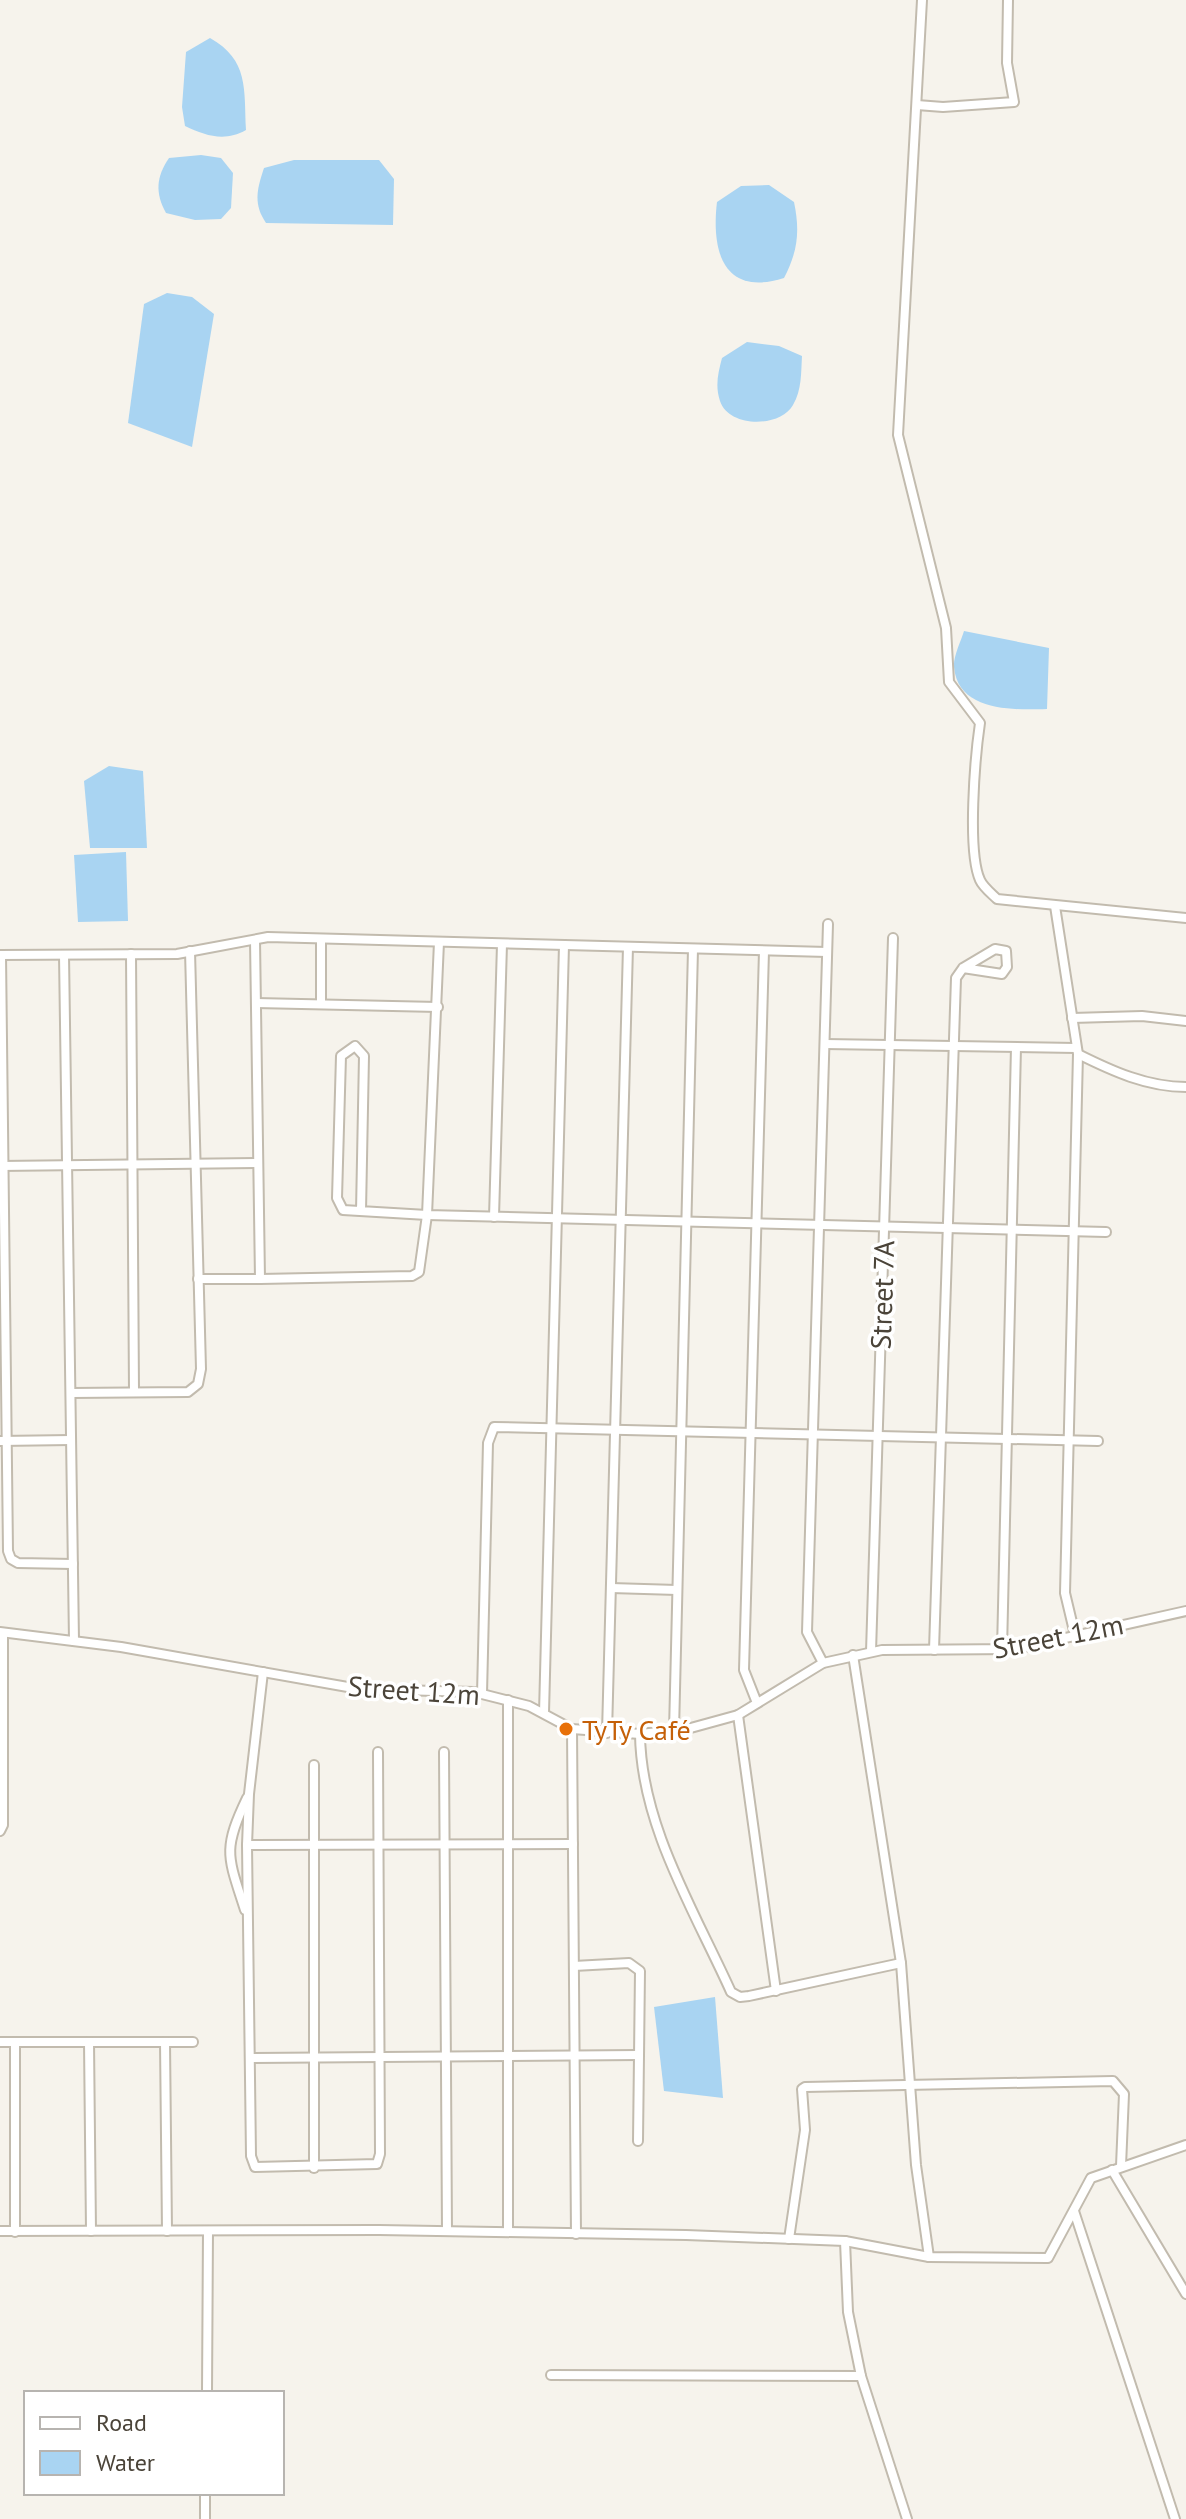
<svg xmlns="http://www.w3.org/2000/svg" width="1186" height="2519" viewBox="0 0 1186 2519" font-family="'PT Sans',sans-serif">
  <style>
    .water { fill: #a9d4f2 }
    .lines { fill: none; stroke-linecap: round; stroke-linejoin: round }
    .minor-casing { stroke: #c2bbae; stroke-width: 12 }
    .minor { stroke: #fff; stroke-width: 8 }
    .food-dot { fill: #e8710a; stroke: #fff; stroke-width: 3 }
    .labels { text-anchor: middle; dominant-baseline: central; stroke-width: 7; stroke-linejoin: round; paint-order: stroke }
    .street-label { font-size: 28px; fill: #4b4439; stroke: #fff }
    .food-label { font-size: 28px; fill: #c56008; stroke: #fff; text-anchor: start }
  </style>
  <rect width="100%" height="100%" fill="#f6f3ec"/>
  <g class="water">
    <path d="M210 38C249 60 244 89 246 130 225 142 206 136 185 126L182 107 186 52Z"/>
    <path d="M201 155 221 158 233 173 231 208 221 219 195 220 166 213C155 193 156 177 169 158Z"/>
    <path d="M294 160H379L394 179 393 225 266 223C253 204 257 189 264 168Z"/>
    <path d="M769 185 794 202C800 231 798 251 784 278 724 297 711 252 717 202L741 186Z"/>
    <polygon points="167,293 192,297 214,314 192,447 128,423 144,304"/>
    <path d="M747 342 779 346 802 356C801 372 802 390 793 405 780 428 729 428 720 401 715 386 718 373 722 358Z"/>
    <path d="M964 631 1049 648 1047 709C1014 710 958 712 954 667 953 657 961 641 964 631Z"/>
    <polygon points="109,766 143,771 147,848 90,848 84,781"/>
    <polygon points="126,852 128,921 78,922 74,855"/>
    <polygon points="715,1997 723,2098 664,2091 654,2007"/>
  </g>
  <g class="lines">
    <defs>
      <g id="minor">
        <path d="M922 0 898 435 946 628 949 682 980 723C975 757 967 851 980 880 983 887 992 894 997 899L1186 918"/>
        <polyline points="917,105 943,107 1014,102 1007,63 1008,0"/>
        <path d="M1055 906 1078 1054C1112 1071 1147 1087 1186 1087"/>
        <polyline points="439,942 427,1215 1106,1232"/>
        <polyline points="131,954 134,1391"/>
        <polyline points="0,955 177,954 268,937 827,952"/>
        <polyline points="1,955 8,1551 11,1559 18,1563 73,1564"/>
        <polyline points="64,955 74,1641"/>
        <polyline points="256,1003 438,1007"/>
        <polyline points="321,1004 321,939"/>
        <polyline points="1072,1018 1142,1016 1186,1021"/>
        <polyline points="825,1044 1076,1048"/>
        <polyline points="0,1166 258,1163"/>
        <polyline points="494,1217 502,944"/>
        <polyline points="198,1279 260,1279 255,940"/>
        <polyline points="260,1279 412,1276 419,1272 427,1215 343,1210 337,1198 341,1056 355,1046 364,1056 361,1211"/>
        <polyline points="71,1393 188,1392 198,1384 201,1369 190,951"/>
        <polyline points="0,1441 71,1440"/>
        <polyline points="611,1588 677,1590"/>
        <polyline points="0,1632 121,1647 359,1689 474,1692 529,1706 572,1729 640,1734 687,1729 738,1715 823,1663 882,1650 1016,1649 1186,1611"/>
        <polyline points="1075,1635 1065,1593 1078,1054"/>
        <polyline points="934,1650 956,978 963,968 995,949 1006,951 1007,967 1002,974 963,968"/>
        <polyline points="1002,1650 1016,1047"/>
        <polyline points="871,1652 893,938"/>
        <polyline points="853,1655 901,1963 916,2165 929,2257"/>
        <polyline points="823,1663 807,1632 828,924"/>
        <polyline points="263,1672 249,1794 247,1845 251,2156 255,2167 377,2164 380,2154 378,1752"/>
        <polyline points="482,1694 488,1443 494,1427 1098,1441"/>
        <polyline points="508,1700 508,2232"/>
        <polyline points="757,1703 744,1670 764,951"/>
        <polyline points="544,1713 564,945"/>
        <polyline points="738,1715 776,1991"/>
        <polyline points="572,1729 576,2234"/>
        <polyline points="674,1731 693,949"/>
        <polyline points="607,1733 628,947"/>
        <path d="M640 1734C641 1825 694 1910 731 1992L740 1997 749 1996 901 1963"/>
        <polyline points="444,1752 447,2231"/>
        <polyline points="314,1765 314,2168"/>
        <polyline points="0,1831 3,1825 3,1633"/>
        <polyline points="247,1845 573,1844"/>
        <path d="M245 1910C228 1857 222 1850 247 1798"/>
        <polyline points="574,1966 629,1963 640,1971 638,2141"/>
        <polyline points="0,2042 193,2042"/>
        <polyline points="89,2042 91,2231"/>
        <polyline points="165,2042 167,2231"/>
        <polyline points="250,2058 639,2055"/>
        <polyline points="1112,2170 1186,2294"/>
        <polyline points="1074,2211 1175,2519"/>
        <polyline points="0,2231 379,2230 686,2235 845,2241 929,2257 1048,2258 1091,2178 1186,2145"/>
        <polyline points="15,2232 15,2042"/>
        <polyline points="789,2239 805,2130 802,2089 805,2087 1113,2081 1124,2094 1121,2166"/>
        <polyline points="845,2241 848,2312 861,2376 907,2519"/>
        <polyline points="551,2375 861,2376"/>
        <polyline points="207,2393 208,2231"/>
        <polyline points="205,2519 205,2493"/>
      </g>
    </defs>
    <use href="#minor" class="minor-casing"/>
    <use href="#minor" class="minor"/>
  </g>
  <circle class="food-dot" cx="566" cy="1729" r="8"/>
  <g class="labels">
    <g class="street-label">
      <text transform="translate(882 1295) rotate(-88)">Street 7A</text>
      <text transform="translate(1058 1636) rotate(-11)">Street 12m</text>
      <text transform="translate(414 1690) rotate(4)">Street 12m</text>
    </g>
    <g class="food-label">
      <text x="582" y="1729">TyTy Café</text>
    </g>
  </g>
  <rect x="24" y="2391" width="260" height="104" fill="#ffffff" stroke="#b7b4b0" stroke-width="2"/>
  <rect x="40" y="2417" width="40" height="12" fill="#ffffff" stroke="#b7b4b0" stroke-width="2"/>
  <text x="96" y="2431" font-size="24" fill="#4b4439">Road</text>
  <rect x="40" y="2451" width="40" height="24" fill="#a9d4f2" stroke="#b7b4b0" stroke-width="2"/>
  <text x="96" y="2471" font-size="24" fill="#4b4439">Water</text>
</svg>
